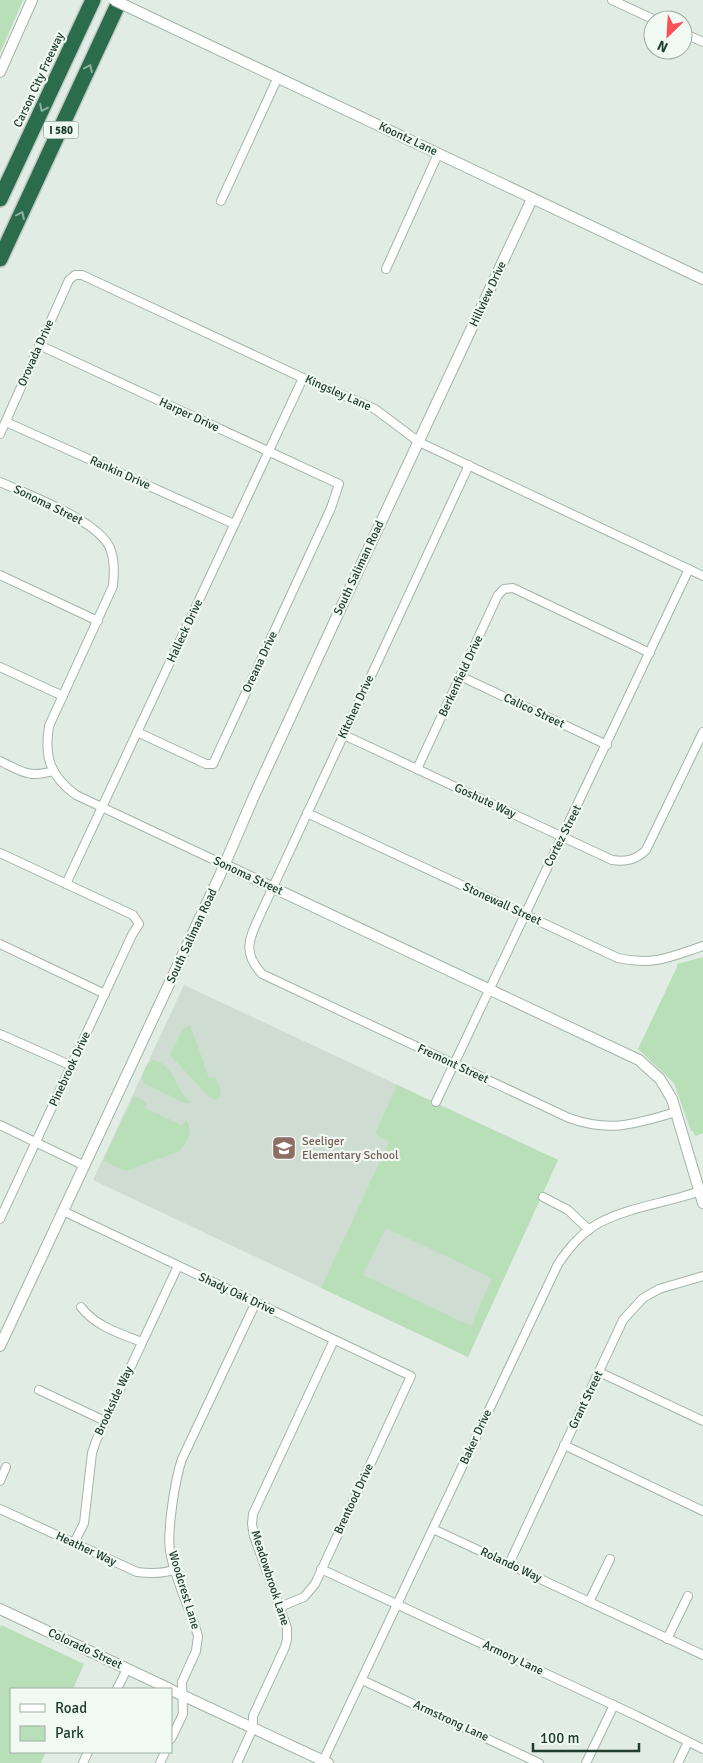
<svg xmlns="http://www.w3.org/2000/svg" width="703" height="1763" viewBox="0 0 703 1763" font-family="Signika,sans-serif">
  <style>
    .built { fill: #cfdcd2 }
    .green { fill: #b9dfb8; fill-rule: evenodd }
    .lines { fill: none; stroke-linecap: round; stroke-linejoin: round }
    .minor-casing { stroke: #a3b4a9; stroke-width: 10 }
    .tertiary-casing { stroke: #a3b4a9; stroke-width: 12 }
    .motorway-casing { stroke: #c1c9c4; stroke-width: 18 }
    .minor { stroke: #fff; stroke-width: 8 }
    .tertiary { stroke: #fff; stroke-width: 10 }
    .motorway { stroke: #2a6c4b; stroke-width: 15 }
    .tertiary-bridge-casing { stroke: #a3b4a9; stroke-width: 12; stroke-linecap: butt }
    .tertiary-bridge { stroke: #fff; stroke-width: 10 }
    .oneway { stroke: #8eb29f }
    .labels { text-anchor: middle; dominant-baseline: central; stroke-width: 4.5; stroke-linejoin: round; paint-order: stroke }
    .shield { fill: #f1f9f3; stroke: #5f7668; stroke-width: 1 }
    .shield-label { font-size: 11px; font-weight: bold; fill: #203e2d }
    .street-label { font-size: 12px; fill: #203e2d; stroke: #f1f9f3 }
    .education-label { font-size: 12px; fill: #785e54; stroke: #f1f9f3; text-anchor: start }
  </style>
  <rect width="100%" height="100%" fill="#e0ece4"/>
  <polygon class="built" points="184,985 558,1160 468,1357 93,1180"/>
  <g class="green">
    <polygon points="0,0 23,0 0,53"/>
    <polygon points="703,957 703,1133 695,1136 693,1131 691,1131 674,1083 638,1049 677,967 677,964"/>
    <path d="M190 1025 209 1078 215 1077C218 1084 225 1094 217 1100L210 1098 170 1055 183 1029Z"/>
    <path d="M154 1060C175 1065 175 1091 191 1102L187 1104 144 1083C140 1076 146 1062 154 1060Z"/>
    <path d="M397 1085 558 1160 468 1357 321 1288 389 1142 375 1134ZM386 1228 492 1278 471 1326 363 1275Z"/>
    <path d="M134 1096 147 1103 145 1108 182 1125 186 1120C194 1130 188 1143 179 1151L126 1171 103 1161Z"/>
    <polygon points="1,1625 84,1664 73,1689 11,1689 11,1752 46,1752 41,1763 0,1763 0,1628"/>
  </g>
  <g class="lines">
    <defs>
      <g id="minor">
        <polyline points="612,0 655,20"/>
        <polyline points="683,33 703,42"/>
        <polyline points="221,201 278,77"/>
        <polyline points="386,269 438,154"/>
        <polyline points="39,345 339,484 331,508 213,764 206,764 137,732"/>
        <polyline points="6,422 234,524"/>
        <polyline points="0,434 69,280 75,275 82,275 303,378 375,409 419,442 703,576"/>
        <path d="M469 465 260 915C249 939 242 952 262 974L569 1118C611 1133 635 1124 676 1112"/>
        <path d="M0 482C28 495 98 520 110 548 115 561 114 573 113 586L49 726C44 757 50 776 76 795L225 865"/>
        <polyline points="0,575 98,621"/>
        <polyline points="0,667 63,696"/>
        <polyline points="460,676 607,745"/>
        <path d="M344 735 612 860C626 862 636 860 646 850L703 732"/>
        <path d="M0 761C23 772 28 778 54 771"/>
        <polyline points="417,769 498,595 504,589 513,588 650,653"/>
        <path d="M307 813 618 958C653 966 670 957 703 946"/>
        <polyline points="0,853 133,915 139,924 132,935 0,1219"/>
        <polyline points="66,884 303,378"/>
        <polyline points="0,944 105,994"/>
        <polyline points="0,1034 72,1066"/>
        <path d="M436 1102C519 924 606 747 689 569"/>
        <polyline points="0,1125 85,1166"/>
        <polyline points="543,1197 568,1210 589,1230"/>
        <polyline points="63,1211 411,1376 315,1584 304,1597 280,1607"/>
        <path d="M81 1307C95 1326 121 1334 142 1342"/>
        <polyline points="599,1372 703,1421"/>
        <polyline points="39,1390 105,1421"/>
        <polyline points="564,1445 703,1511"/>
        <polyline points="0,1481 6,1467"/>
        <path d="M0 1509 137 1572C151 1574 163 1574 176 1569"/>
        <polyline points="433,1529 703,1655"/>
        <polyline points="74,1543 84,1523 92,1453 96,1441 178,1266"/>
        <polyline points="509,1564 623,1320 643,1298 659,1289 703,1276"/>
        <polyline points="321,1569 637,1716 703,1749"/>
        <polyline points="589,1602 610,1559"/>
        <polyline points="667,1639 688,1596"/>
        <polyline points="362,1680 539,1763"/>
        <polyline points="117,1689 127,1669"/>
        <path d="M171 1739 183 1714 182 1682 196 1651 198 1636C190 1608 175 1580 170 1551 167 1531 175 1479 182 1459L256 1302"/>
        <path d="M323 1761 558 1264C569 1248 581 1233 599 1223 631 1206 669 1203 703 1190"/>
        <polyline points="83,1763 88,1752"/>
        <polyline points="160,1763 165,1752"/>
        <polyline points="237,1763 253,1728 253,1716 285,1647 287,1639 287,1628 254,1536 252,1524 253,1514 334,1340"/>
        <polyline points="586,1763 614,1705"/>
        <polyline points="678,1763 688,1742"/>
      </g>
      <g id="tertiary">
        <polyline points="141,13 703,279"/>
        <polyline points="0,72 32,0"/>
        <polyline points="225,865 639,1060 660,1079 672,1099 703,1203"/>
        <polyline points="0,1346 220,875 254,796 338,614 532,199"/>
        <polyline points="0,1609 170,1689"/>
        <polyline points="171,1690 328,1763"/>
      </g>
      <g id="motorway">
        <polyline points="0,199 93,0"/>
        <polyline points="0,259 120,0"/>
      </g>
    </defs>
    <use href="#minor" class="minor-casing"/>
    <use href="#tertiary" class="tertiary-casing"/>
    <use href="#motorway" class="motorway-casing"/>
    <use href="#minor" class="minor"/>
    <use href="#tertiary" class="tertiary"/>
    <use href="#motorway" class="motorway"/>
    <defs>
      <polyline id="tertiary-bridge" points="114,0 141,13"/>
    </defs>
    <use href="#tertiary-bridge" class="tertiary-bridge-casing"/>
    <use href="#tertiary-bridge" class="tertiary-bridge"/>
  </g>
  <defs><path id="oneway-chevron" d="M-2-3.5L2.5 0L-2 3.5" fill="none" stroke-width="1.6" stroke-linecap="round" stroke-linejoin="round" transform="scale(1.25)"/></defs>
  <g class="oneway">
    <use href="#oneway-chevron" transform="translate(89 68) rotate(-65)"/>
    <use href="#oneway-chevron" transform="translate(43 108) rotate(115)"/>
    <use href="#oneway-chevron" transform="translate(21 215) rotate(-65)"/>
  </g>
  <defs>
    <symbol id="school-square" viewBox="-11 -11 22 22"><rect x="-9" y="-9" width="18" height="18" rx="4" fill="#8d6e63" stroke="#f1f9f3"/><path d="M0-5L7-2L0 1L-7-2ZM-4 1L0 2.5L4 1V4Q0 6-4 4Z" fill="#fff"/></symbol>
  </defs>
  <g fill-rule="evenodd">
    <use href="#school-square" x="270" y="1134" width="28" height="28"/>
  </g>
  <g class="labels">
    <rect class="shield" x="43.5" y="121.5" width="35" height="17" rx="4"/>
    <g class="shield-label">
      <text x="61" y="130">I 580</text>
    </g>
    <g class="street-label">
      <text transform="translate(39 80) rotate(-65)">Carson City Freeway</text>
      <text transform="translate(408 139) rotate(25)">Koontz Lane</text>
      <text transform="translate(488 294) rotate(-65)">Hillview Drive</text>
      <text transform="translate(36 353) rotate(-66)">Orovada Drive</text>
      <text transform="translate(338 393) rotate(24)">Kingsley Lane</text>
      <text transform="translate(189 415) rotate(25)">Harper Drive</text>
      <text transform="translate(120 473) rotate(24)">Rankin Drive</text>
      <text transform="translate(48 505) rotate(26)">Sonoma Street</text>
      <text transform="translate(359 568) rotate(-65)">South Saliman Road</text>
      <text transform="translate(185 631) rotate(-65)">Halleck Drive</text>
      <text transform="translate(260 662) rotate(-65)">Oreana Drive</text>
      <text transform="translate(461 676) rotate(-65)">Berkenfield Drive</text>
      <text transform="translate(356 707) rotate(-65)">Kitchen Drive</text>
      <text transform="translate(534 711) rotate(25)">Calico Street</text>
      <text transform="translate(485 801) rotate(25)">Goshute Way</text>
      <text transform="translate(563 836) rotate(-63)">Cortez Street</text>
      <text transform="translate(248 876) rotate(25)">Sonoma Street</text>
      <text transform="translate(502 904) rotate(25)">Stonewall Street</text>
      <text transform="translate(192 936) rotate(-65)">South Saliman Road</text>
      <text transform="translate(453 1064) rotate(25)">Fremont Street</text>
      <text transform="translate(70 1069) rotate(-65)">Pinebrook Drive</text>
      <text transform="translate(237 1294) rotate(25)">Shady Oak Drive</text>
      <text transform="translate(586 1400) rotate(-64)">Grant Street</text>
      <text transform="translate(114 1401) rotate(-65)">Brookside Way</text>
      <text transform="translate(476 1437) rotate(-65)">Baker Drive</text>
      <text transform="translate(354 1499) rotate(-65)">Brentood Drive</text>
      <text transform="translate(86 1549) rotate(25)">Heather Way</text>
      <text transform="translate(511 1565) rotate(25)">Rolando Way</text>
      <text transform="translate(270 1578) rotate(72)">Meadowbrook Lane</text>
      <text transform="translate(184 1590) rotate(73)">Woodcrest Lane</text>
      <text transform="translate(85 1649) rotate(25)">Colorado Street</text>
      <text transform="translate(513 1658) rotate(25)">Armory Lane</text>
      <text transform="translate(451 1721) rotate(25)">Armstrong Lane</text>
    </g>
    <g class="education-label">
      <text x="302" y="1141">Seeliger<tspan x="302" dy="14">Elementary School</tspan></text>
    </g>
  </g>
  <rect x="10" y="1688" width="162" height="65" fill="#f1f9f3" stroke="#9daea4"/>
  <rect x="20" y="1704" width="25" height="8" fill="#ffffff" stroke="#9daea4"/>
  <text x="55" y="1713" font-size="15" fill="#203e2d">Road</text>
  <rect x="20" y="1726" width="25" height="15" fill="#b9dfb8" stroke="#9daea4"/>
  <text x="55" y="1738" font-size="15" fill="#203e2d">Park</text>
  <g transform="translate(668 35) rotate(205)"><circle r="24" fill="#f1f9f3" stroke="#9daea4"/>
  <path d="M0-4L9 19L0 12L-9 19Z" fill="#fa5058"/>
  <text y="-8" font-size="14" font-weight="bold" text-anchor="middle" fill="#203e2d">N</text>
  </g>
  <path d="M533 1743v8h106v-8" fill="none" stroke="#203e2d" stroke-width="2.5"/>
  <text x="540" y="1743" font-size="15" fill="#203e2d" stroke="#f1f9f3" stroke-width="4" paint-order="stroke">100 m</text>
</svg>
